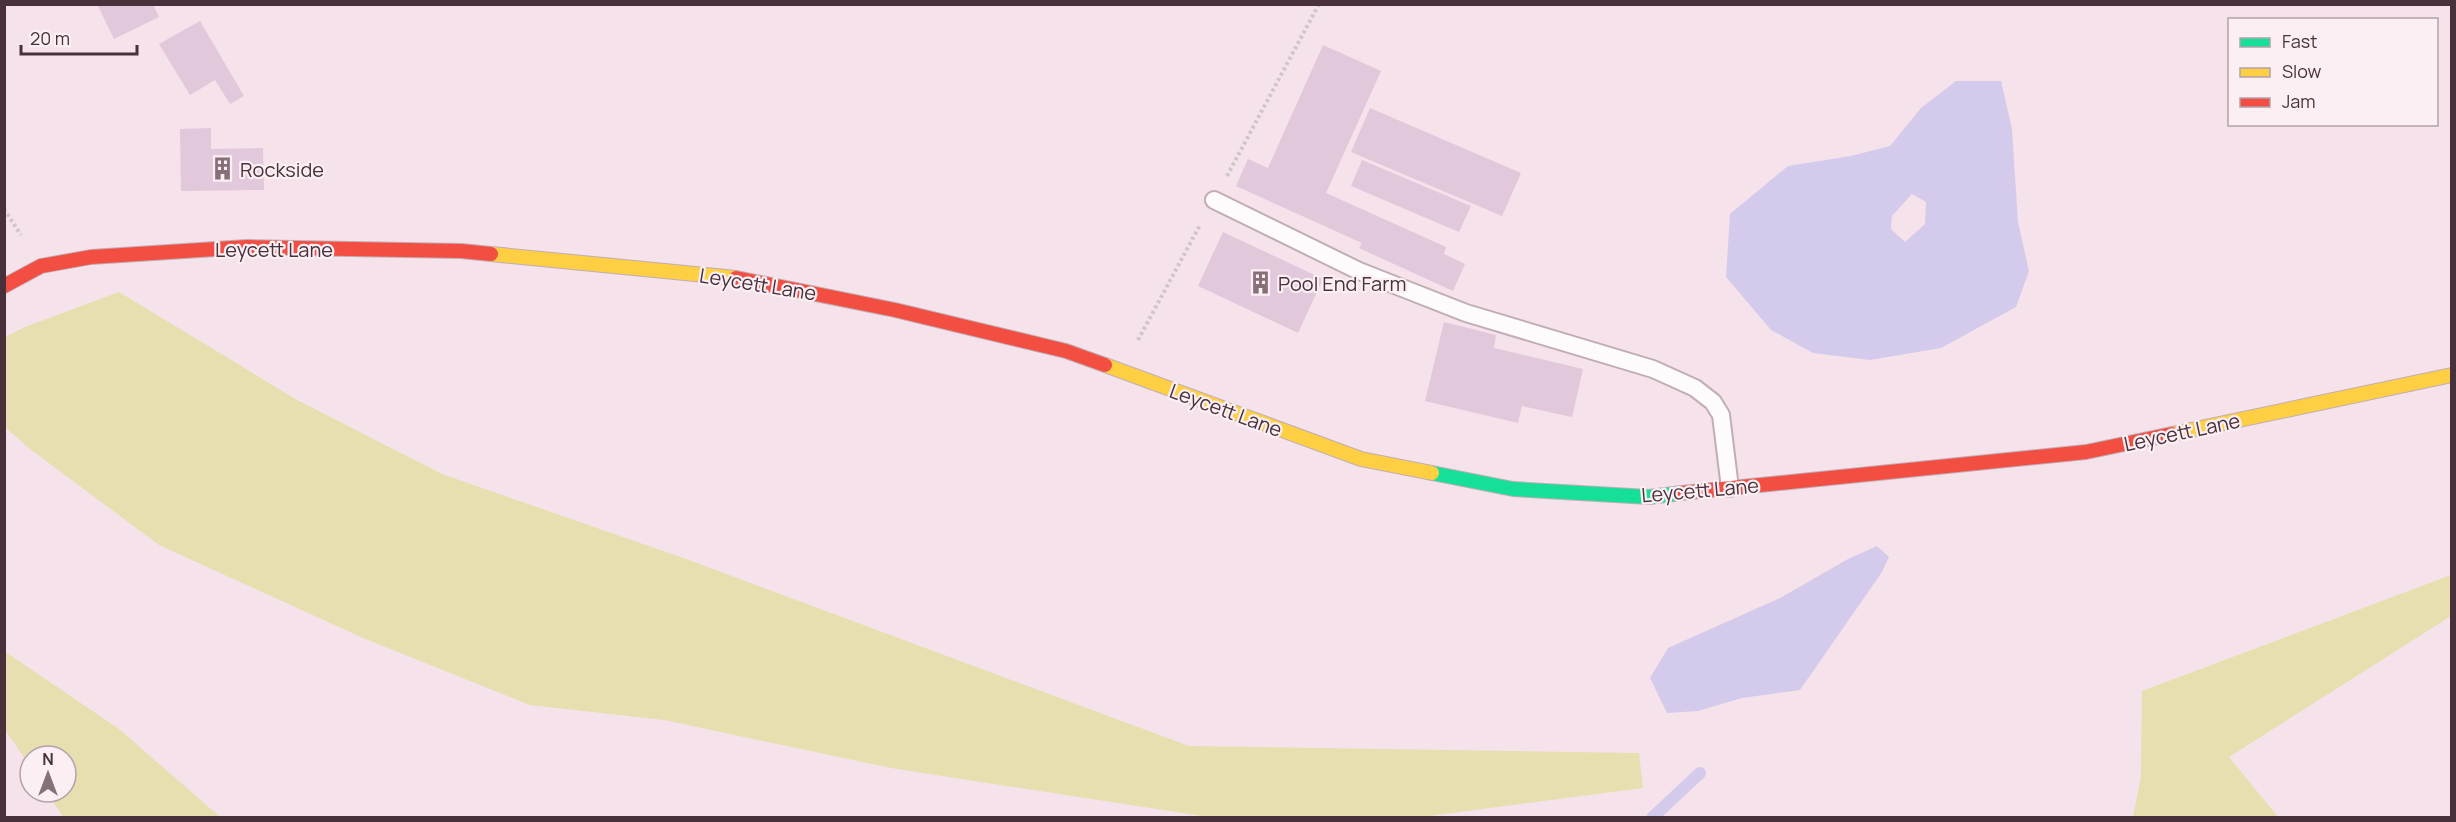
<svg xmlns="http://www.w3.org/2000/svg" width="2456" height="822" viewBox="0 0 2456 822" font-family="Manrope,sans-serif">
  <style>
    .green { fill: #e7dfaf }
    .water { fill: #d4cbec; fill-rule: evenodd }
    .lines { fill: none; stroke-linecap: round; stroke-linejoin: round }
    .stream { stroke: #d4cbec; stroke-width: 12 }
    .building { fill: #e2c8db }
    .lane-casing { stroke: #c0adb5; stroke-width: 20 }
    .fast-casing { stroke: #c0adb5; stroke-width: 16 }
    .slow-casing { stroke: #c0adb5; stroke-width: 16 }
    .jam-casing { stroke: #c0adb5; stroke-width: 16 }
    .path { stroke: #cfc6c9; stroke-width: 4; stroke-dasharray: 3 3; stroke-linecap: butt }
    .lane { stroke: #fefbfc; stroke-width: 16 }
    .fast { stroke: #16e098; stroke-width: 14 }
    .slow { stroke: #ffcf43; stroke-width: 14 }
    .jam { stroke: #f24e42; stroke-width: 14 }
    .labels { text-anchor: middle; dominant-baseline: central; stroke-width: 4.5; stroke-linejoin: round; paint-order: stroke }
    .poi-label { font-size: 20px; fill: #48313b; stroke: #fbeff4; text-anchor: start }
    .street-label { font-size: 20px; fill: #48313b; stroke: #fbeff4 }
  </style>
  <rect width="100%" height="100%" fill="#f6e2ea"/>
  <g class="green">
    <polygon points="119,292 297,400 442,474 686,559 1189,746 1639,753 1643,788 1422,817 1208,817 891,768 664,720 530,705 363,638 159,545 30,449 5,427 5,337 25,327"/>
    <polygon points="2451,575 2451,616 2229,757 2278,817 2133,817 2141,777 2142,691"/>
    <polygon points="4,651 119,729 220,817 63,817 47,792 66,792 66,756 30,756 30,766 5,730"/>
  </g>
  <g class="water">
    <path d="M1956 81H2001L2012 129 2018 222 2029 271 2016 307 1941 348 1870 360 1813 353 1771 330 1726 277 1730 214 1788 166 1851 156 1890 146 1921 108ZM1912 194 1926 202 1925 224 1905 242 1891 229 1892 216Z"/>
    <polygon points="1877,546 1889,557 1882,572 1800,690 1742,698 1698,711 1667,713 1650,678 1668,648 1780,598 1848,559"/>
  </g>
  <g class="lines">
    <polyline class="stream" points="1652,818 1700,773"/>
  </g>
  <g class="building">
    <polygon points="97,4 153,4 159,17 114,39"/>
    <polygon points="200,21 244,96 230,104 215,80 190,95 159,44"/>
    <polygon points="1323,45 1381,71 1326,193 1446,247 1444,254 1465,264 1453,291 1359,248 1362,243 1236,186 1248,159 1268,168"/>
    <polygon points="1370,108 1521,173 1502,216 1351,152"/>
    <polygon points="211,128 211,149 263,148 264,190 181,191 180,129"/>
    <polygon points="1362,160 1471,206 1459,232 1351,186"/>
    <polygon points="1223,232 1323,279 1298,333 1198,286"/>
    <polygon points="1444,322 1496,335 1494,348 1583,369 1572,417 1522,406 1518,423 1425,401"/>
  </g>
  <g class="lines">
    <defs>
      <polyline id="lane" points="1214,200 1359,271 1466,313 1653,369 1695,388 1713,402 1721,415 1730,488"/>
      <polyline id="fast" points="1432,473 1513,489 1649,497 1682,493"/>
      <g id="slow">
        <polyline points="491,254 736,278"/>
        <polyline points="1105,365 1361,459 1432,473"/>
        <polyline points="2172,434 2452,375"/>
      </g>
      <g id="jam">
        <polyline points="736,278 895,310 1066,351 1105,365"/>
        <polyline points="4,286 41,266 91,257 247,247 461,251 491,254"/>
        <polyline points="1682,493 2086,452 2172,434"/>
      </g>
    </defs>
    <use href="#lane" class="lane-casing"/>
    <use href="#fast" class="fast-casing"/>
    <use href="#slow" class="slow-casing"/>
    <use href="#jam" class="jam-casing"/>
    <g class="path">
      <polyline points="1227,176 1319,4"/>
      <polyline points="4,209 21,235"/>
      <polyline points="1138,340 1200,225"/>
    </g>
    <use href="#lane" class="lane"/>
    <use href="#fast" class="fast"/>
    <use href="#slow" class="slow"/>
    <use href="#jam" class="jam"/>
  </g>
  <defs>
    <symbol id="building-bare" viewBox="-9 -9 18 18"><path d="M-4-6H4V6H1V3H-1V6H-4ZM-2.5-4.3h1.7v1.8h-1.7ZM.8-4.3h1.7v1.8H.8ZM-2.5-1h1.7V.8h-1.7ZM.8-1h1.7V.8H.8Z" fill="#856f78" stroke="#fbeff4" stroke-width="2.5" paint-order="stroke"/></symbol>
  </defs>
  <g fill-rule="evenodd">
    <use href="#building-bare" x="206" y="152" width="33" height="33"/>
    <use href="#building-bare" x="1244" y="266" width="33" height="33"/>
  </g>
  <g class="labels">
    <g class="poi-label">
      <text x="240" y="169">Rockside</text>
      <text x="1278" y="283">Pool End Farm</text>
    </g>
    <g class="street-label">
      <text x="274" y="249">Leycett Lane</text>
      <text transform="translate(758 284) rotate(9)">Leycett Lane</text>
      <text transform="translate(1226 410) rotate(20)">Leycett Lane</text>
      <text transform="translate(2182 432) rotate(-12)">Leycett Lane</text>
      <text transform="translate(1700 490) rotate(-5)">Leycett Lane</text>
    </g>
  </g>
  <rect width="2456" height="822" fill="none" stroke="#48313b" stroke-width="12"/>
  <rect x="2228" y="18" width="210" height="108" fill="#fbeff4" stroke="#b3a3aa" stroke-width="1.5"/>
  <rect x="2240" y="38" width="30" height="9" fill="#16e098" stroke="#b3a3aa" stroke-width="1.5"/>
  <text x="2282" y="48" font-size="18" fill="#48313b">Fast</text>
  <rect x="2240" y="68" width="30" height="9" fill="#ffcf43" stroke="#b3a3aa" stroke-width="1.5"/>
  <text x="2282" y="78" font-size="18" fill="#48313b">Slow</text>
  <rect x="2240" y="98" width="30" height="9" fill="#f24e42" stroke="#b3a3aa" stroke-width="1.5"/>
  <text x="2282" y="108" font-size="18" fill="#48313b">Jam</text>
  <g transform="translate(48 774)"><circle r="28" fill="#fbeff4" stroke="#b3a3aa" stroke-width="1.5"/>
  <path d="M0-4.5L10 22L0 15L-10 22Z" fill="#856f78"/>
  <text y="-9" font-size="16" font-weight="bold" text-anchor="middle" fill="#48313b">N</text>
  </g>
  <path d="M21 45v9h116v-9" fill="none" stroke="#48313b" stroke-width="3"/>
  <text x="30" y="45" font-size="18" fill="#48313b" stroke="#fbeff4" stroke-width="4.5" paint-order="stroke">20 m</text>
</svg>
